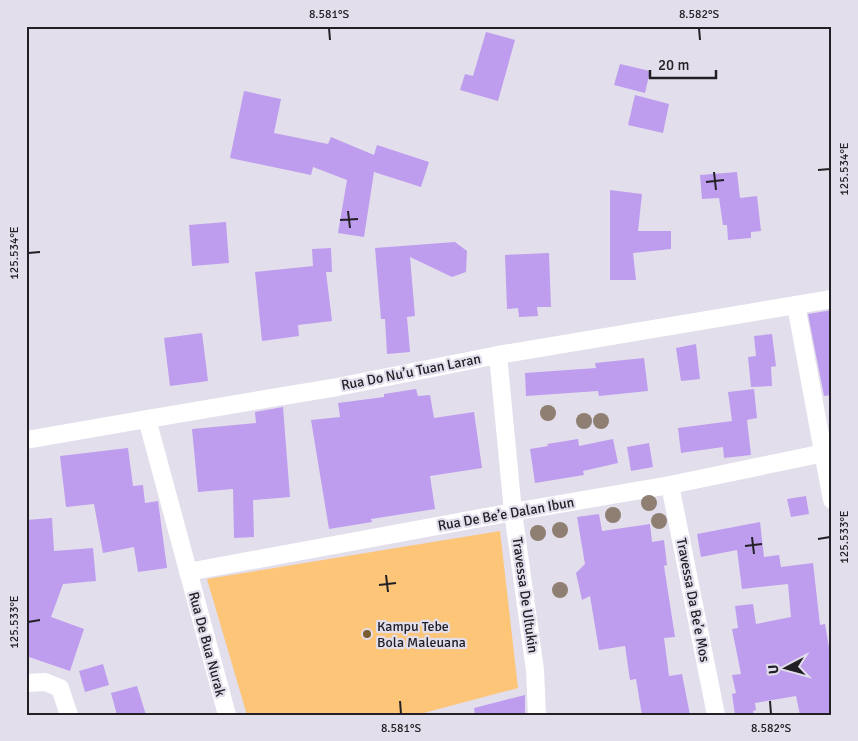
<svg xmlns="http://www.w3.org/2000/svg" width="858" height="741" viewBox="0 0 858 741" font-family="Signika,sans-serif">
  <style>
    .green { fill: #fcc578 }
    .building { fill: #be9dee }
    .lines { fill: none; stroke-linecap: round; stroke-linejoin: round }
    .street { stroke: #fff; stroke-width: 18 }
    .tree { fill: #8e7f72 }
    .ticks { fill: none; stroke: #222025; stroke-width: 2 }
    .poi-dot { fill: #7b5c31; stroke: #e3deec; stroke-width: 2 }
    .labels { text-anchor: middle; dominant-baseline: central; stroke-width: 4.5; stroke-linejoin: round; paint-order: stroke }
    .street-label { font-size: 14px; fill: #222025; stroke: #e3deec }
    .poi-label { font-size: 14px; fill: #222025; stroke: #e3deec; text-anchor: start }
    .neatline { fill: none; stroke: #222025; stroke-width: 2 }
    .ticks-label { font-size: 12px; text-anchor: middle; fill: #222025 }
  </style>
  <rect width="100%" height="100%" fill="#e3deec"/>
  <polygon class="green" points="500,531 518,688 416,715 247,715 207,579"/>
  <g class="building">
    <polygon points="486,32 515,40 498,101 460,90 465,74 473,76"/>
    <polygon points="620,64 650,71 645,93 614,85"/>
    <polygon points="244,91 281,99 274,133 328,144 331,137 374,155 377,145 429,162 421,187 374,172 364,237 338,233 347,180 313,167 311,175 230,158"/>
    <polygon points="635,95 669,104 663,133 628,125"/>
    <polygon points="737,172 740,198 757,196 761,231 751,232 751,238 728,240 727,225 723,225 719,198 702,199 700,175"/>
    <polygon points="610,190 642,194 638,231 671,231 671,249 633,253 636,280 610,280"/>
    <polygon points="226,222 229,263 192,266 189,225"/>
    <polygon points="455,242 467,251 466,272 452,277 410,257 415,316 407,317 410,352 387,354 385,319 381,319 375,248"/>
    <polygon points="331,248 332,272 326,272 332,321 298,325 299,336 262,341 255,272 313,266 312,249"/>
    <polygon points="549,253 551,307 537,307 538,316 519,317 518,308 507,309 505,255"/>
    <polygon points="832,310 832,395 824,396 808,314"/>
    <polygon points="202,333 208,381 170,386 164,338"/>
    <polygon points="772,334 776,366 771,367 772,386 751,387 748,357 756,356 754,336"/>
    <polygon points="696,344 700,379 681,381 676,348"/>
    <polygon points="644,358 648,391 599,396 598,391 526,396 525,373 596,368 595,363"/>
    <polygon points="416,389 418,396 430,395 434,418 474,412 482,468 430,476 435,509 371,519 372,522 329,529 311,420 340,417 338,403 384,397 384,394"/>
    <polygon points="754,389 757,418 747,420 751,455 724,458 723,447 681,453 678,428 732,421 728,392"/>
    <polygon points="283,407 290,497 253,500 254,537 234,538 233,489 198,492 192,429 256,423 255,412"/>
    <polygon points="578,439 579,446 613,439 618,463 583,471 584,475 535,483 530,449 548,446 547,444"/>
    <polygon points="649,443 653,467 631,471 627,447"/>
    <polygon points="128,448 133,486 143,485 145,503 158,501 167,568 138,572 134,547 103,553 94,504 66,507 60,456"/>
    <polygon points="806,496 809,514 791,517 787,499"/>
    <polygon points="599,514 602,531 650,524 652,542 664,540 667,565 664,566 675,637 664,638 669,676 682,674 690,715 642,715 636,679 630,680 625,646 599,650 590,596 582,600 576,573 585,564 577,517"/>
    <polygon points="52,518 54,551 93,548 96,581 63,584 51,617 84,629 70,671 26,656 26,520"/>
    <polygon points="760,522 764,557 779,555 781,567 813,563 820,625 825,624 832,665 832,715 800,715 796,696 755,703 756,710 753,711 754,715 735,715 732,694 736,693 732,675 741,674 732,629 738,628 735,606 753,604 756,624 791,617 788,584 742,589 737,550 701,557 697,534"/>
    <polygon points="103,664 109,685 85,692 79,671"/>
    <polygon points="137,686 146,715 117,715 111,693"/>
    <polygon points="525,695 525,715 475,715 474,708"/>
  </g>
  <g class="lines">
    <g class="street">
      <polyline points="796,305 832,500"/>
      <polyline points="498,355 513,512 535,670 537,715"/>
      <polyline points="26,440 147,419"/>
      <polyline points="670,485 716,715"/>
      <polyline points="188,572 513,512 670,485 824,453"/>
      <polyline points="26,683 45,682 60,688 69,715"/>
      <polyline points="227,715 147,419 337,387 498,355 832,299"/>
    </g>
  </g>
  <g class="tree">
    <circle cx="548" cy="413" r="8"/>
    <circle cx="584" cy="421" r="8"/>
    <circle cx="601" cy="421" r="8"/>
    <circle cx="649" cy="503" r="8"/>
    <circle cx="613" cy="515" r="8"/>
    <circle cx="659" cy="521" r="8"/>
    <circle cx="560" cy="530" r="8"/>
    <circle cx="538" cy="533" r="8"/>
    <circle cx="560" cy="590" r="8"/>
  </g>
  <path class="ticks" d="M329 28 330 40M699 28 700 40M818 170 830 169M714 172 716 190M706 182 724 180M348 211 350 228M340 220 358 219M28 253 40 252M752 537 754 554M818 539 830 537M745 546 762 544M386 575 388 592M379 585 396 583M28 622 40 620M400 701 401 714M770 701 771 714"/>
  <circle class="poi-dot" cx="367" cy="634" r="5"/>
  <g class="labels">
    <g class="street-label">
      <text transform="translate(411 372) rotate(-11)">Rua Do Nu’u Tuan Laran</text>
      <text transform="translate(506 514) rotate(-10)">Rua De Be’e Dalan Ibun</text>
      <text transform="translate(525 595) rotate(82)">Travessa De Ultukin</text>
      <text transform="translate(693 600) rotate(79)">Travessa Da Be’e Mos</text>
      <text transform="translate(207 644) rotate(75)">Rua De Bua Nurak</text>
    </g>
    <g class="poi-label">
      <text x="377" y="626">Kampu Tebe<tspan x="377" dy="16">Bola Maleuana</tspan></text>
    </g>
  </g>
  <rect width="858" height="741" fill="none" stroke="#e3deec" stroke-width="55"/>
  <g transform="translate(786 668) rotate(264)" stroke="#e3deec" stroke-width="4" paint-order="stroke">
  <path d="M0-4L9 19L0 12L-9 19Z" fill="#222025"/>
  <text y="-8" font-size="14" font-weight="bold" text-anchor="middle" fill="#222025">U</text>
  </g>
  <path d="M650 70v8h66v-8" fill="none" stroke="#222025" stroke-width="2.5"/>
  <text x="658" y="70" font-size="15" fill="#222025" stroke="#e3deec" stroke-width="4" paint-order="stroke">20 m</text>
  <rect x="28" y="28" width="802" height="686" class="neatline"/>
  <g class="ticks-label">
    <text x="329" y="18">8.581°S</text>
    <text x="699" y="18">8.582°S</text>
    <text transform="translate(844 169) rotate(-90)" y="4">125.534°E</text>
    <text transform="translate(14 253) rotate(-90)" y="4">125.534°E</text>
    <text transform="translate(844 537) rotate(-90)" y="4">125.533°E</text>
    <text transform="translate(14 622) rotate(-90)" y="4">125.533°E</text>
    <text x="401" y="732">8.581°S</text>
    <text x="771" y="732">8.582°S</text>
  </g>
</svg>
